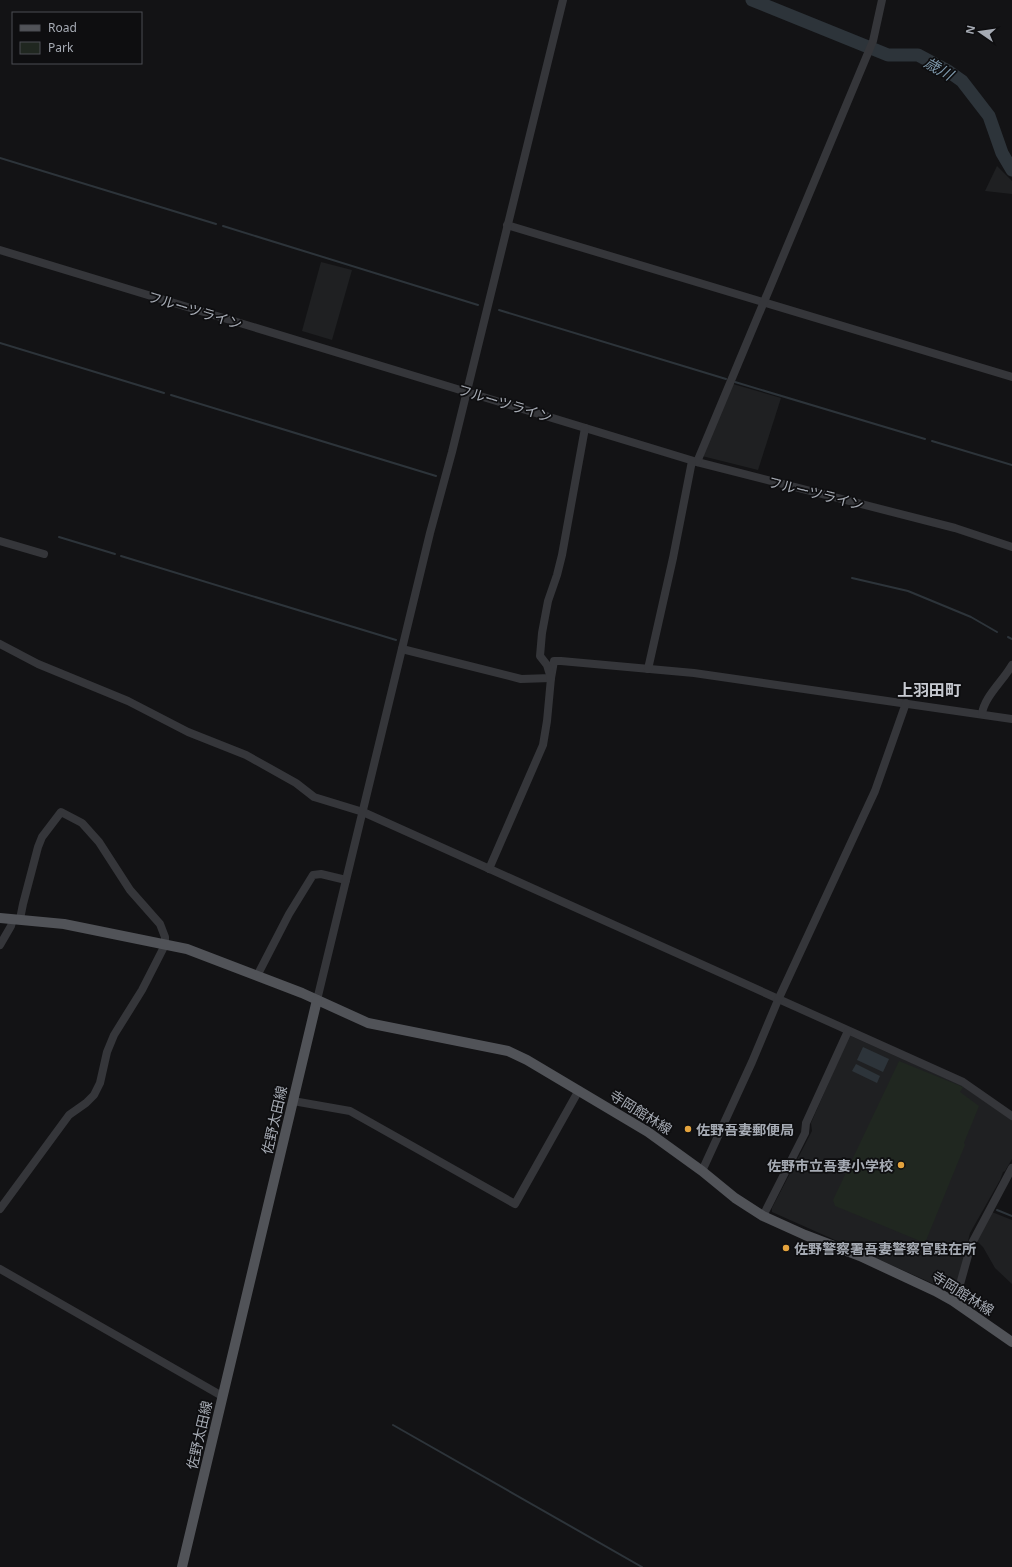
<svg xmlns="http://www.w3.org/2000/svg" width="1012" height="1567" viewBox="0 0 1012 1567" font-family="'Noto Sans','Noto Sans JP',sans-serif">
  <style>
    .built { fill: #1f2022 }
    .green { fill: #202720 }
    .water { fill: #2d343a }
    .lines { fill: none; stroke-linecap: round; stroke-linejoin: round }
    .stream { stroke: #2d343a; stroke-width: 2 }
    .river { stroke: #2d343a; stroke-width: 13 }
    .minor { stroke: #35363a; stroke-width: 8 }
    .major { stroke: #515358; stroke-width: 10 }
    .poi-dot { fill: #e4a33d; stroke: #0e0e10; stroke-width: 1.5 }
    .labels { text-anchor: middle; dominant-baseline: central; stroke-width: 3.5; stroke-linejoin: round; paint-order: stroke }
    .street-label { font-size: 14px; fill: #a6abb4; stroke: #0e0e10 }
    .poi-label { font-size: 14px; font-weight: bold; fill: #a6abb4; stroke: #0e0e10; text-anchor: start }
    .water-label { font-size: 15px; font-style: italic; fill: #7f9aad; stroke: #0e0e10 }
    .quarter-label { font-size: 16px; font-weight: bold; fill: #c7cad1; stroke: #0e0e10 }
  </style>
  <rect width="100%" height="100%" fill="#131315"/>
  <g class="built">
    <polygon points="997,166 1012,181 1012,194 985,191"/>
    <polygon points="321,262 352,270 332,340 302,331"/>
    <polygon points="733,384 781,398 758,470 702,456"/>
    <polygon points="849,1036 851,1036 963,1086 1012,1120 1012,1159 1005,1171 1003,1172 1000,1180 970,1233 956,1289 952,1292 772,1212 772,1208 812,1131 811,1123"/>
    <polygon points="992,1212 1012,1220 1012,1284 995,1268 983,1247 976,1240"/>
  </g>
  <polygon class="green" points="899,1061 963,1087 960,1092 979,1106 964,1143 965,1145 925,1243 835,1206 833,1200"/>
  <g class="water">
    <polygon points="863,1047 889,1059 883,1072 857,1060"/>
    <polygon points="856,1064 880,1076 877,1083 852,1071"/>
  </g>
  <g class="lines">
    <g class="stream">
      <polyline points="0,158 216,224"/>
      <polyline points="223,226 478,305"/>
      <polyline points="499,310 726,379"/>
      <polyline points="0,343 164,393"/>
      <polyline points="735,382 925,439"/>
      <polyline points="171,395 436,476"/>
      <polyline points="932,441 1012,465"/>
      <polyline points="59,537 115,554"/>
      <polyline points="121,556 396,640"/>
      <polyline points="852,578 908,591 971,617 997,632"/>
      <polyline points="1008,637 1012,639"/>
      <polyline points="997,1210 1012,1216"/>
      <polyline points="393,1425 642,1567"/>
    </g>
    <polyline class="river" points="752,0 888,55 918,55 948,71 962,81 989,116 1002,153 1012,170"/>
    <g class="minor">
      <polyline points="507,225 1012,377"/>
      <polyline points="0,250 697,462 955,528 1012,547"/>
      <polyline points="697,462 873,41 882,0"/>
      <polyline points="0,541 44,554"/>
      <polyline points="0,644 38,664 128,701 188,732 246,755 296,783 314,797 363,812 963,1082 1012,1116"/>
      <polyline points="402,649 521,679 551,678 554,661 561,661 694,673 1012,719"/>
      <polyline points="648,669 673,558 692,461"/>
      <path d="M982 714C984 697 1003 681 1012 665"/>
      <polyline points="489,869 543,745 547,721 551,678 547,665 540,656 542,633 548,601 557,575 562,555 585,428"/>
      <polyline points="0,945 11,926 13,919"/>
      <polyline points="257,976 289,914 313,875 321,874 346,880"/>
      <polyline points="317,1000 430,533 452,452 563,0"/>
      <polyline points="293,1101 350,1111 515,1204 579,1090"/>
      <polyline points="702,1171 752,1062 778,1000 875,791 906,703"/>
      <polyline points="0,1209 69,1115 86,1103 94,1095 100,1083 107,1052 114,1035 142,990 165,945 165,937 160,924 130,890 99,842 82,823 61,812 42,837 38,847 23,904 20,919"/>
      <polyline points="763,1216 805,1133 806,1123 848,1031"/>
      <polyline points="0,1269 222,1396"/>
      <polyline points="953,1301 957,1295 971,1245 1012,1168"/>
    </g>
    <g class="major">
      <polyline points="0,918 64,924 187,949 302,993 368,1023 508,1051 527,1060 648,1132 702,1171 735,1198 763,1216 805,1235 860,1256 935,1291 953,1301 1012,1342"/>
      <polyline points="182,1567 317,1000"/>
    </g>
  </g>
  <g class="poi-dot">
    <circle cx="688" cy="1129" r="4"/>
    <circle cx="901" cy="1165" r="4"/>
    <circle cx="786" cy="1248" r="4"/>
  </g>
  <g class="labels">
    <g class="street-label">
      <text transform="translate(195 310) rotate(17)">フルーツライン</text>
      <text transform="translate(505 403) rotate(17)">フルーツライン</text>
      <text transform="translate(816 493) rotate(14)">フルーツライン</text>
      <text transform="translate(641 1112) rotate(32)">寺岡館林線</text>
      <text transform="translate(274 1120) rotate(-77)">佐野太田線</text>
      <text transform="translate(963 1293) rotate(32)">寺岡館林線</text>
      <text transform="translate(199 1435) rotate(-77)">佐野太田線</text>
    </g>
    <g class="poi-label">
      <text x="696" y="1129">佐野吾妻郵便局</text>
      <text x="893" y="1165" text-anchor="end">佐野市立吾妻小学校</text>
      <text x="794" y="1248">佐野警察署吾妻警察官駐在所</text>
    </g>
    <g class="water-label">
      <text transform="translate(939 68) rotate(30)">歳川</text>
    </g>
    <g class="quarter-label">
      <text x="929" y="690">上羽田町</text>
    </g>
  </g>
  <rect x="12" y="12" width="130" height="52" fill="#0e0e10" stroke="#4b4d52"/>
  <rect x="20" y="25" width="20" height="6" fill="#515358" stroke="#4b4d52"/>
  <text x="48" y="32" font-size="12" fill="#a6abb4">Road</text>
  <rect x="20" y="42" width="20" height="12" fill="#202720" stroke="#4b4d52"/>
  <text x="48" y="52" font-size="12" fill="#a6abb4">Park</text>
  <g transform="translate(980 32) rotate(283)" stroke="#0e0e10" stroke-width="3" paint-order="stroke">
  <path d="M0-3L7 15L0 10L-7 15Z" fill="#a6abb4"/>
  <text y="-6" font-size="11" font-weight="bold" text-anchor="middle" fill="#a6abb4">N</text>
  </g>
</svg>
